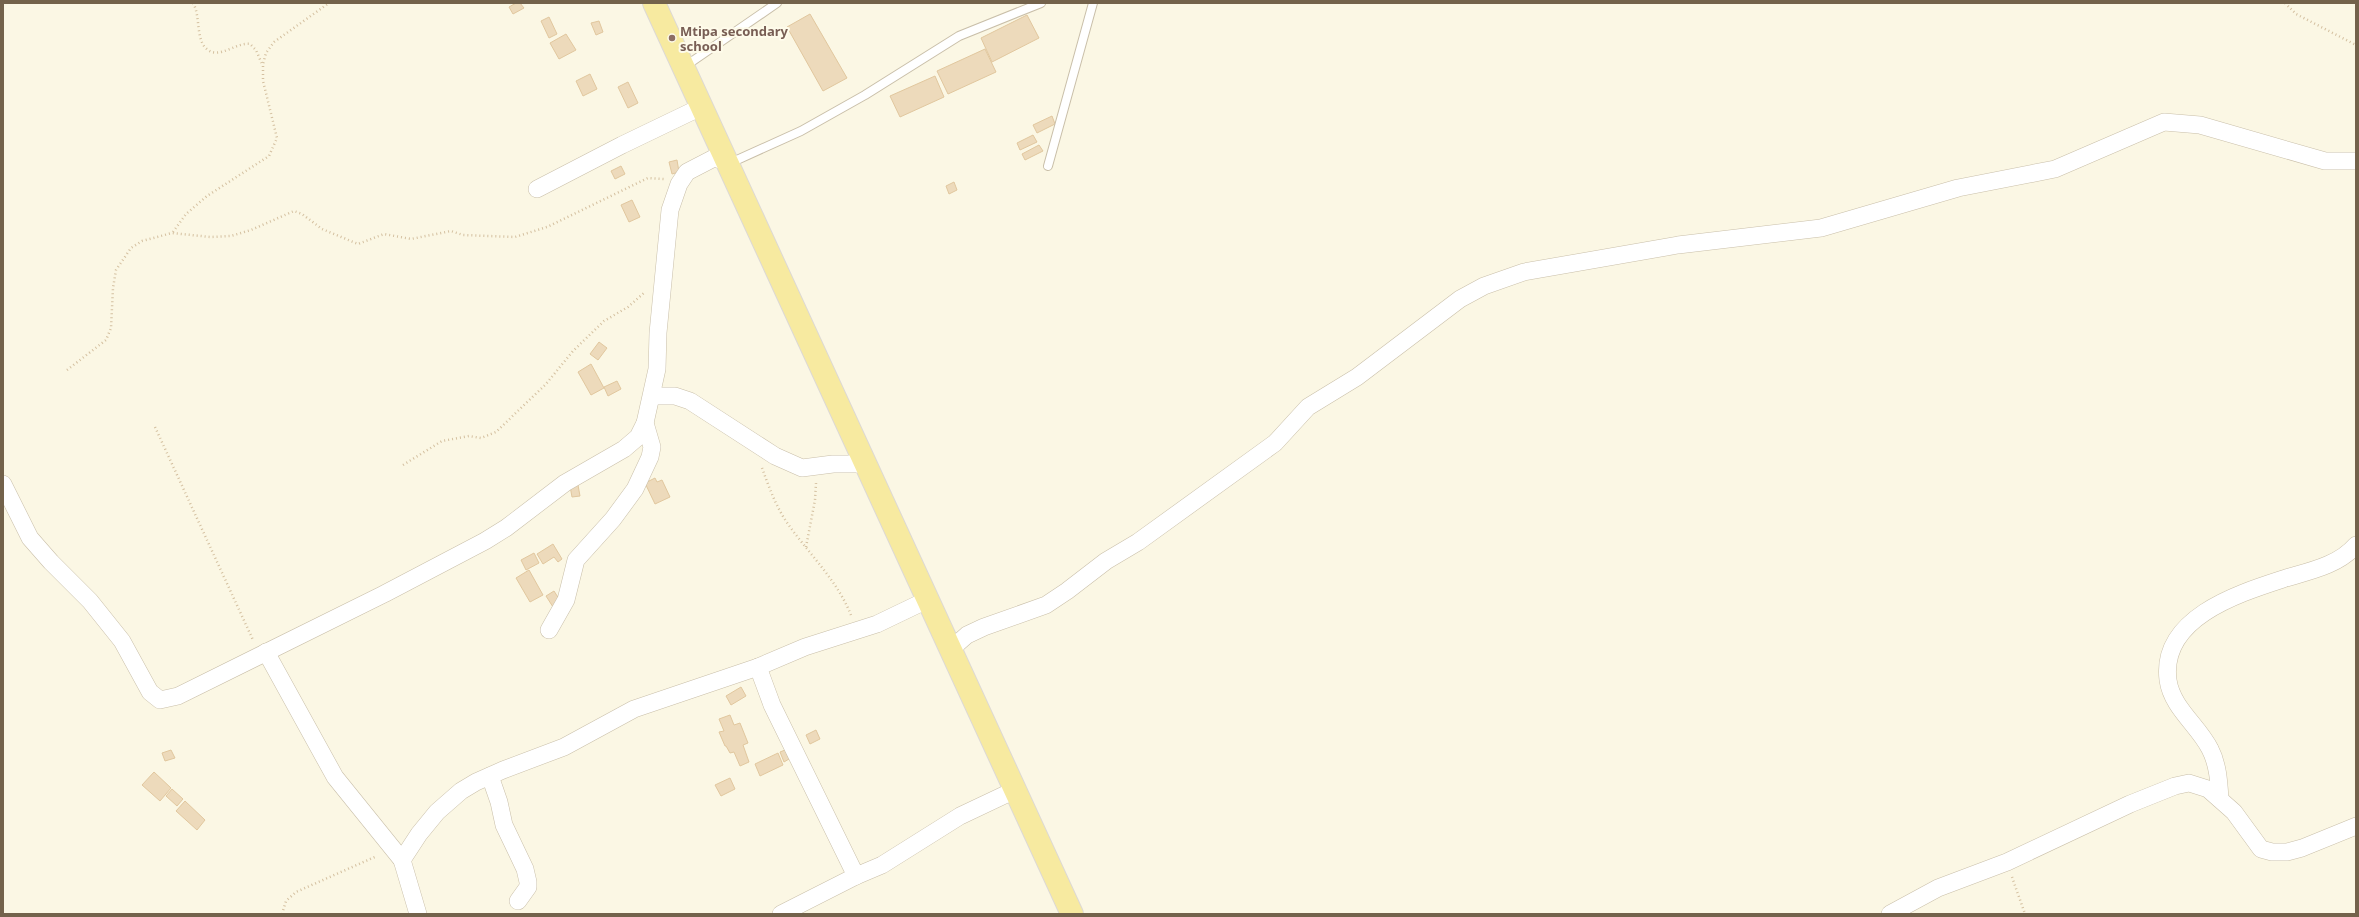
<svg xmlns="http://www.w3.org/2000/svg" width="2359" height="917" viewBox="0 0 2359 917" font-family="'Noto Sans',sans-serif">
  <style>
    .building { fill: #eddabb; stroke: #e1c79e }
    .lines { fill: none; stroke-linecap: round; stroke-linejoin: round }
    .lane-casing { stroke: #c9bfa9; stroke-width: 10 }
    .street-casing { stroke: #c9bfa9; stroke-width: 18 }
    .primary-casing { stroke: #ddd9d4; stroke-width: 24 }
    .path { stroke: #d4c0a0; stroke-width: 2.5; stroke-dasharray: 1 3; stroke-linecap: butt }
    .lane { stroke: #fff; stroke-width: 8 }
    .street { stroke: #fff; stroke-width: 17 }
    .primary { stroke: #f7eaa0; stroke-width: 22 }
    .education-dot { fill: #8d6e63; stroke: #fefbea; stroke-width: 1.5 }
    .labels { text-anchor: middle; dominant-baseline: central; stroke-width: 4; stroke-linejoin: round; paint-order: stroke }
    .education-label { font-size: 13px; font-weight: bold; fill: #785e54; stroke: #fefbea; text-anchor: start }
  </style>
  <rect width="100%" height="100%" fill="#fbf7e4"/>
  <g class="building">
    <polygon points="516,3 520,3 524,8 513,14 509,7"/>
    <polygon points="810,14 847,78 823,91 787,27"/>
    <polygon points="1027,15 1039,38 992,62 981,38"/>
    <polygon points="549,17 557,34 549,38 541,21"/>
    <polygon points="599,21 603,32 596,35 591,23"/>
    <polygon points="566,34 576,50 559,59 550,43"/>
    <polygon points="985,49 996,72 948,94 937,71"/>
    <polygon points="590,74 597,89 583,96 576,81"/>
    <polygon points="935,76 944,97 900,117 890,96"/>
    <polygon points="628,82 638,103 628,108 618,87"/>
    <polygon points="1052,116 1055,124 1037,133 1033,125"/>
    <polygon points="1033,135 1037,142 1020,150 1017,143"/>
    <polygon points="1039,145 1043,151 1025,160 1022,154"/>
    <polygon points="677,160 679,172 672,174 669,162"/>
    <polygon points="621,166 625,174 615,179 611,171"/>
    <polygon points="954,182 957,190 949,194 946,186"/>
    <polygon points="632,200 640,217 629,222 621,205"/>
    <polygon points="599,342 607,348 598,360 590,354"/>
    <polygon points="591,364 604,388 591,395 578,372"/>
    <polygon points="617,381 621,389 608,396 604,387"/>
    <polygon points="655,478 657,482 662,480 670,497 655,504 645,483"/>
    <polygon points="578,485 580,496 572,497 570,486"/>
    <polygon points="553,544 562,559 558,562 554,557 543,564 537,554"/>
    <polygon points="534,553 539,563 526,570 521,560"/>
    <polygon points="529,570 543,595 530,602 516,578"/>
    <polygon points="554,591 561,602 553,607 546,596"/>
    <polygon points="741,687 746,696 731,705 726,696"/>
    <polygon points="730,715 734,725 740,723 748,743 743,745 749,762 740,766 734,752 730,753 726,746 725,746 719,732 724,731 719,719"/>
    <polygon points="816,730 820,739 810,744 806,735"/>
    <polygon points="171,750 175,758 165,761 162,753"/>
    <polygon points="785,750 789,759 784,762 780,752"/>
    <polygon points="778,753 783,765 760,776 755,764"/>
    <polygon points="154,772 171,788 160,801 142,785"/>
    <polygon points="730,778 735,789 721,796 715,785"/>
    <polygon points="172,789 183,799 177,806 166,796"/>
    <polygon points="185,801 205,820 197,830 176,811"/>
  </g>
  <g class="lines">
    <defs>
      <g id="lane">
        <polyline points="684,67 777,3"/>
        <polyline points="728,164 801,131 865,95 959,36 1041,3"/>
        <polyline points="1048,166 1093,3"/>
      </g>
      <g id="street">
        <polyline points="537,189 622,145 701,107"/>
        <polyline points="653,396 675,396 690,401 775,456 802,468 833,464 865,464"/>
        <polyline points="3,484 30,538 51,562 90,601 122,641 150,692 160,700 178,696 384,594 485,541 506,528 565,483 624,449 638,437 645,423 657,369 658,333 670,210 679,184 687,172 714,158 727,162"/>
        <polyline points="549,630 566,600 576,560 613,519 635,489 650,457 652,447 645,423"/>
        <polyline points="950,650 967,635 984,627 1046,605 1067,591 1106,561 1138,542 1275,443 1308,407 1357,377 1460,299 1484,286 1524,272 1678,245 1821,228 1958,188 2055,169 2164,122 2200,125 2325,161 2356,161"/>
        <polyline points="266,652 335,777 402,860"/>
        <polyline points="758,667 772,705 856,876"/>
        <polyline points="490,776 499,802 504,825 525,869 528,882 528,887 518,901"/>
        <path d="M2220 799C2219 783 2218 764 2210 749 2198 725 2172 708 2168 680 2160 617 2240 593 2286 578 2310 571 2339 565 2356 545"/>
        <polyline points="418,914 402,860 419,834 437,812 461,791 476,782 503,770 564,747 634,709 758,667 805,647 877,624 927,600"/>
        <polyline points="781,914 856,876 882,865 960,816 1015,790"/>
        <polyline points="1890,914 1938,888 2007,862 2130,804 2175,786 2189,783 2208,789 2234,812 2261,849 2272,852 2287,852 2302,848 2356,826"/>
      </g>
      <polyline id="primary" points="654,3 1072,914"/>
    </defs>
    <use href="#lane" class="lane-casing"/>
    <use href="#street" class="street-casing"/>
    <use href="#primary" class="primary-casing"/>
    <g class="path">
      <path d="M193 3C201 16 195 41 208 50 220 59 236 42 250 44L256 50 262 64"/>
      <polyline points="2285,3 2296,14 2356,45"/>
      <polyline points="173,232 186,214 207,196 269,156 277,138 263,81 263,64 266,53 274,42 329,3"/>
      <polyline points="67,370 106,340 111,328 113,288 116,270 131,248 142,241 172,233 210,237 231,236 251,230 294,211 302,214 322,229 358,244 384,234 411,239 451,231 463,235 515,237 547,227 648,178 664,179"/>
      <polyline points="155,427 253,640"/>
      <polyline points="403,465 442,441 469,436 481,438 496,432 546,384 573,351 604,321 628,307 645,292"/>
      <path d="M762 468C769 487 776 507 788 524 809 554 837 580 851 615"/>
      <polyline points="806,547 815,500 816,483"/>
      <polyline points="2012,877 2025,914"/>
      <polyline points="282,914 286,901 296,892 377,856"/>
    </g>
    <use href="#lane" class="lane"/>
    <use href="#street" class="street"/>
    <use href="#primary" class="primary"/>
  </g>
  <circle class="education-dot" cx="672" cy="38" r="4"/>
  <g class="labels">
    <g class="education-label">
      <text x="680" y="31">Mtipa secondary<tspan x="680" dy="15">school</tspan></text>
    </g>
  </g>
  <rect width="2359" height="917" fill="none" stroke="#73624b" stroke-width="8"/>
</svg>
